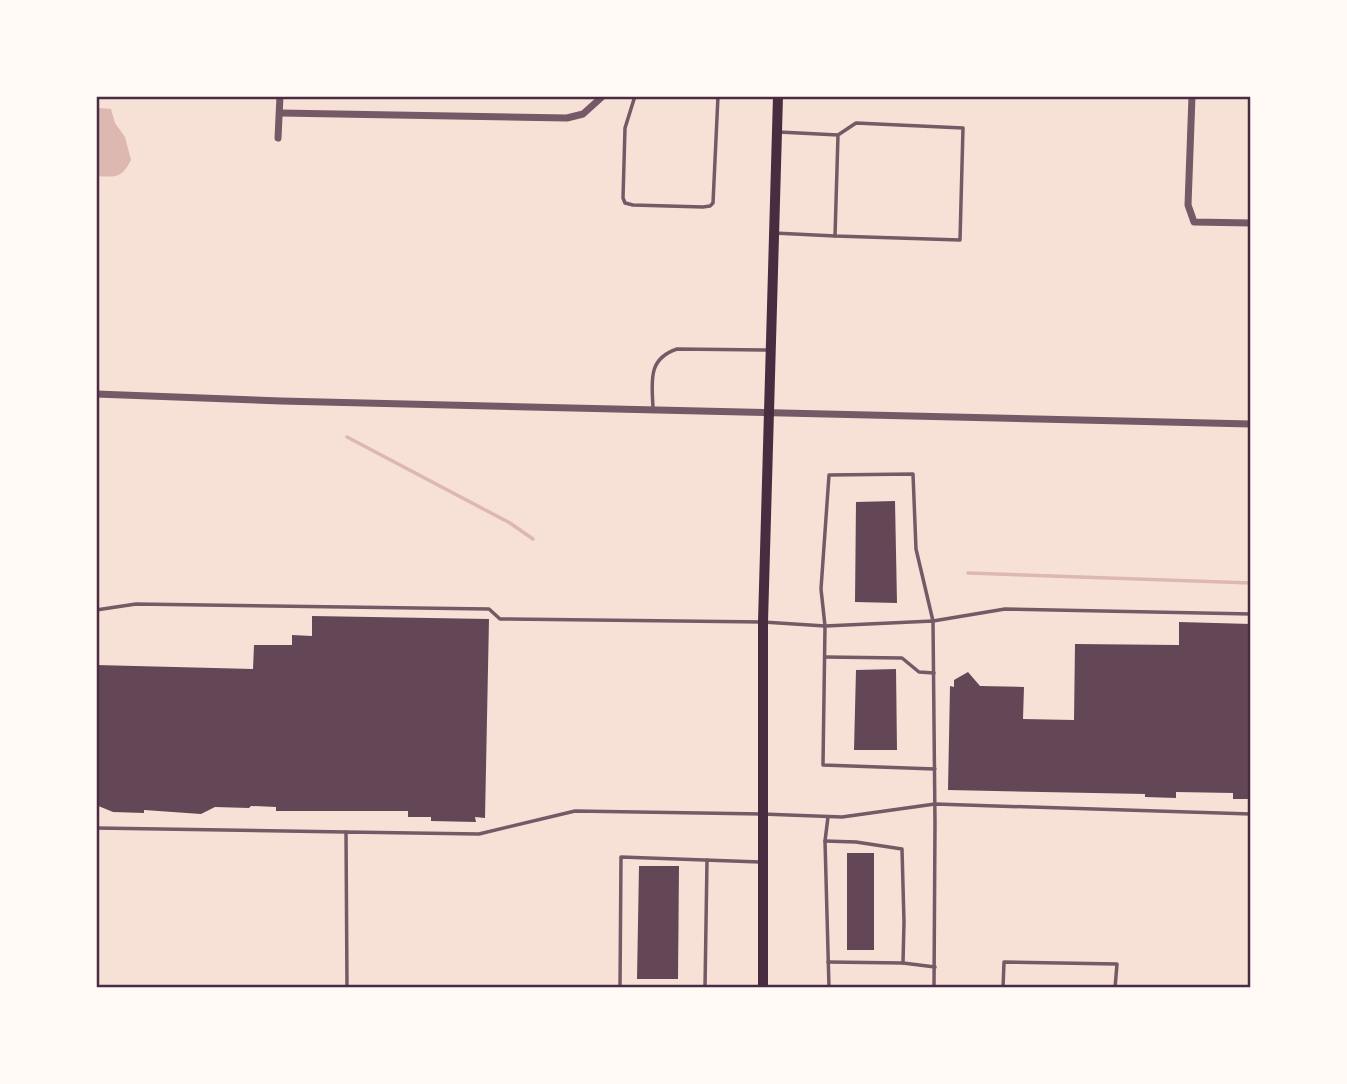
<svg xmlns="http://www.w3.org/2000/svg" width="1347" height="1084" viewBox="0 0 1347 1084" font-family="'IBM Plex Sans',sans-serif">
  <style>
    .water { fill: #dcb8b0 }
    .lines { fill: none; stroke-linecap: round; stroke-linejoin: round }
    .stream { stroke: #dcb8b0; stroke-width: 3.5 }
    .building { fill: #644757 }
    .service { stroke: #755966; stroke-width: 3.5 }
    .minor { stroke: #755966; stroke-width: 7 }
    .secondary { stroke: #4a2c40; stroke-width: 10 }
    .neatline { fill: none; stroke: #4a2c40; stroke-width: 2.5 }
  </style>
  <rect width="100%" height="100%" fill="#f7e1d7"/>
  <path class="water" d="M100 108 111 109 115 123 125 137 131 160C121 179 116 177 96 176V110Z"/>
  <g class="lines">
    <g class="stream">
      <polyline points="347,437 510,523 533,539"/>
      <polyline points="968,573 1251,583"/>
    </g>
  </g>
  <g class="building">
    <polygon points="895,501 897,603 855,602 856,502"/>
    <polygon points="312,616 489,619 485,818 475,817 476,822 431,821 431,817 408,817 408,811 276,811 276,807 251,806 249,808 215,807 201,814 144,810 144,813 113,812 96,805 96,665 253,669 254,645 292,645 292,635 312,636"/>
    <polygon points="1179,622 1251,624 1251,799 1233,799 1233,793 1176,792 1176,798 1145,797 1145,794 948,790 950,686 954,687 954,680 968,672 980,686 1024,687 1023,719 1074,720 1075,644 1179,645"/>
    <polygon points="896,669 897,750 854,750 856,670"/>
    <rect x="847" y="853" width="27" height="97"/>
    <polygon points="639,866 679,866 678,979 637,979"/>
  </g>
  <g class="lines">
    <g class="service">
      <polyline points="635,96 625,128 623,198 625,203 633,205 703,207 710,206 713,203 718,96"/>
      <polyline points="779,132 838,135 835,236 960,240 963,128 856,123 838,135"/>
      <polyline points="774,233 835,236"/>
      <path d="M653 408C652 382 647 359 677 349L768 350"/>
      <polyline points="96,610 136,604 489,609 500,619 763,622 825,626 821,589 829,475 913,474 916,549 933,621 1005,609 1251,614"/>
      <polyline points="825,657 902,658 919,672 934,673"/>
      <polyline points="828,817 825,841 829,988"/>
      <polyline points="96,828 346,832"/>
      <polyline points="825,841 856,842 902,849 904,922 903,963"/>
      <polyline points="828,962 903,963 935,967"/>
      <polyline points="347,988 346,832 479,834 575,811 762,814 842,817 935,804 1251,814"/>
      <polyline points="620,988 621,857 760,862"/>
      <polyline points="705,988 707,860"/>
      <polyline points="934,988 935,823 933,621 825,626 823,765 935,769"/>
      <polyline points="1003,988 1004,962 1117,964 1115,988"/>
    </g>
    <g class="minor">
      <polyline points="1192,96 1188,205 1194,222 1251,223"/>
      <polyline points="280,113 567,118 583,114 603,96"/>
      <polyline points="278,138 280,96"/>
      <polyline points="96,394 281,401 1251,424"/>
    </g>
    <polyline class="secondary" points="763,988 763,622 778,96"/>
  </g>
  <rect width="1347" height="1084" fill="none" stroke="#fffaf5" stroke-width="196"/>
  <rect x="98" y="98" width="1151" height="888" class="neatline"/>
</svg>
